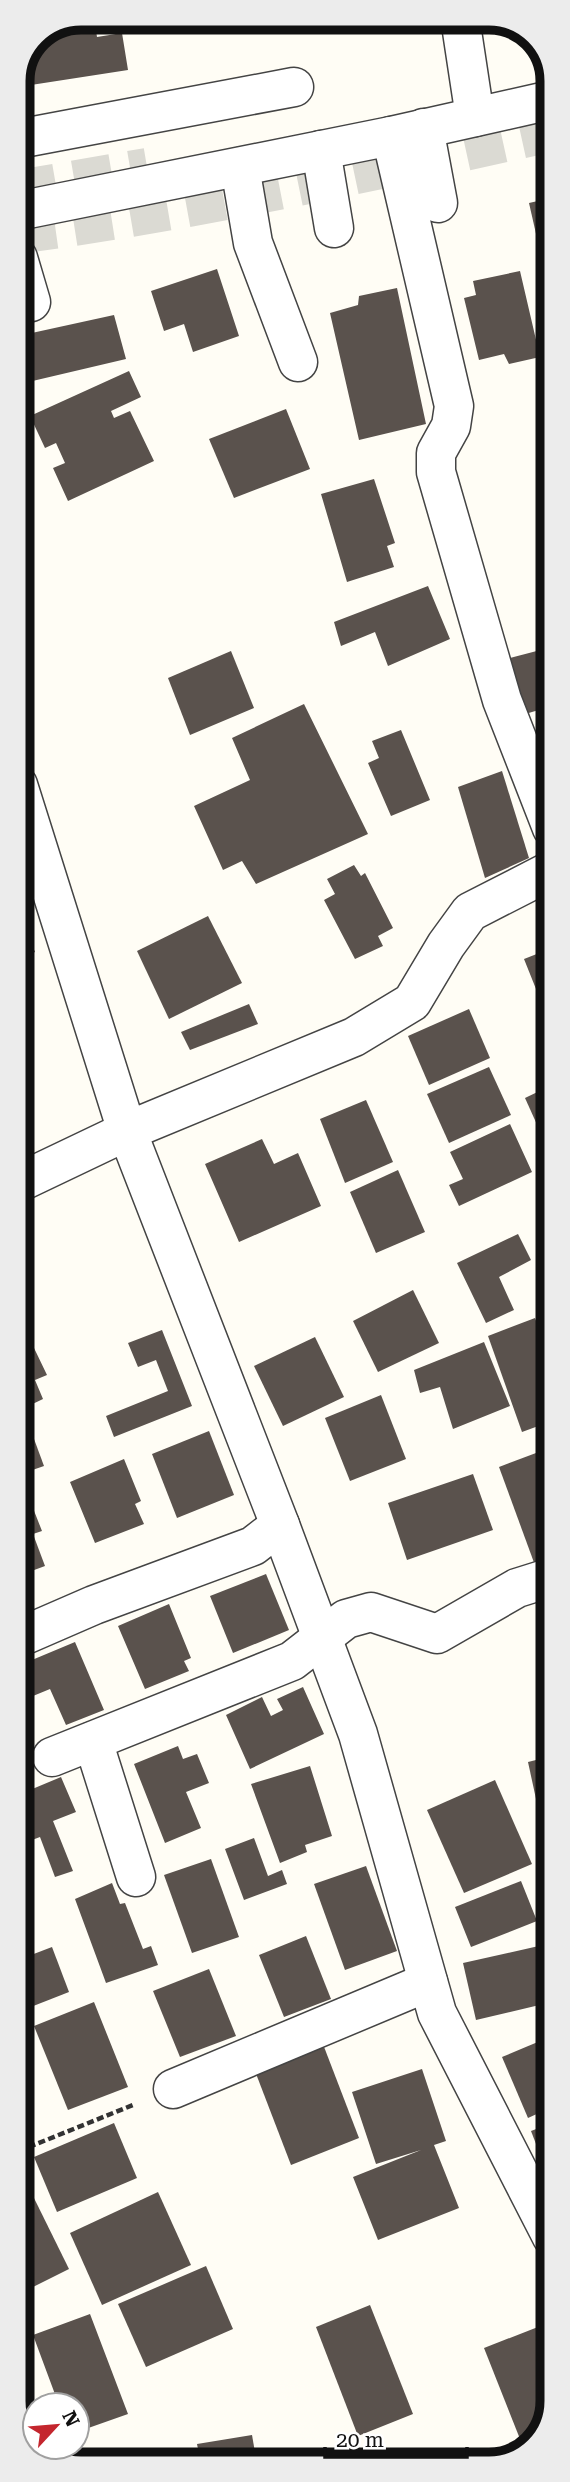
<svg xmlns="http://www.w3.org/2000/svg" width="570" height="2482" viewBox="0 0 570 2482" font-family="'Roboto Serif',serif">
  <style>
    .building { fill: #5a524d }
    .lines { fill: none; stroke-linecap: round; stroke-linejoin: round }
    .minor-tunnel { stroke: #dbdad3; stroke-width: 38; stroke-dasharray: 38 19; stroke-linecap: butt }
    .minor-casing { stroke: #444; stroke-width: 41 }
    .path { stroke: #333; stroke-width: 4.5; stroke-dasharray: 7 3.5; stroke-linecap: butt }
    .minor { stroke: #fff; stroke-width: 38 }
    .rim { fill: none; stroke: #111; stroke-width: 9 }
  </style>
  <rect width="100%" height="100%" fill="#fffdf5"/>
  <g class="building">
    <polygon points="81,18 94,18 97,37 122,33 128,70 18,87 18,80 33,43 51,41 49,30"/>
    <polygon points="209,18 254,18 254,28 208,27"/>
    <polygon points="409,18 438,18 439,27 410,28"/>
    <polygon points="551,198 551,245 539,247 529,203"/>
    <polygon points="217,269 239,336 193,352 184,324 164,331 151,291"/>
    <polygon points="520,271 540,357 509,364 504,354 479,360 464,298 476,295 473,281"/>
    <polygon points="397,288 426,424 359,440 330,313 358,305 359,296"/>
    <polygon points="114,315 126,359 24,383 18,336"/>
    <polygon points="129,371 141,397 111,411 114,418 130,411 154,461 68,501 53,468 65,463 56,443 45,448 30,416"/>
    <polygon points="286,409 310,469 234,498 209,439"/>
    <polygon points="374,479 395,543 387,546 394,567 347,582 321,494"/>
    <polygon points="428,586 450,639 388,666 375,632 341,646 334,622"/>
    <polygon points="552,647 552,706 522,715 506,659"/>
    <polygon points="231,651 254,708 190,735 168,678"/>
    <polygon points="304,704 368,834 256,884 242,861 223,870 194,806 250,780 232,738"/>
    <polygon points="401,730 430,800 391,816 368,763 379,758 372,741"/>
    <polygon points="502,771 529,858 485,878 458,787"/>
    <polygon points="354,865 361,876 365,873 393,928 378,936 383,946 355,959 324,900 335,894 327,879"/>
    <polygon points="18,912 35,952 23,957 27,965 18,968"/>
    <polygon points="208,916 242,983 169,1019 137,951"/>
    <polygon points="552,948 552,984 536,989 524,959"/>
    <polygon points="249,1004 258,1024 190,1050 181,1032"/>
    <polygon points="469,1009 490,1058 429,1085 408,1036"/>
    <polygon points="18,1056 22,1058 30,1076 30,1093 21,1110 18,1111"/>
    <polygon points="489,1067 511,1115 449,1143 427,1094"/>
    <polygon points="552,1085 552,1148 548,1149 525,1098"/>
    <polygon points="366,1100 393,1162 345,1183 320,1119"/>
    <polygon points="510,1124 532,1172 459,1206 449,1185 463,1179 450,1152"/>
    <polygon points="262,1139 274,1164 298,1153 321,1206 239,1242 205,1164"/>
    <polygon points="398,1170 425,1232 376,1253 350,1192"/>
    <polygon points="518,1234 531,1260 499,1277 514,1310 486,1323 457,1263"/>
    <polygon points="413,1290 439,1343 378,1372 353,1321"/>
    <polygon points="535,1318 552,1363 552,1421 522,1432 488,1336"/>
    <polygon points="22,1323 47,1375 35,1380 43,1399 18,1411 18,1326"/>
    <polygon points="162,1330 192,1406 114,1437 106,1416 168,1391 156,1360 138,1367 128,1343"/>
    <polygon points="315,1337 344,1397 283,1426 254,1366"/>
    <polygon points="484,1342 510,1406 453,1429 440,1387 420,1393 414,1370"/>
    <polygon points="381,1395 406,1459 350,1481 325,1418"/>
    <polygon points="27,1420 44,1466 18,1475 18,1423"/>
    <polygon points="209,1431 234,1495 177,1518 152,1454"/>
    <polygon points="552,1447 552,1562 536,1568 499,1467"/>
    <polygon points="124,1459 141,1501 135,1504 144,1524 95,1543 70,1482"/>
    <polygon points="473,1474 493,1530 407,1560 388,1503"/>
    <polygon points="29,1498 42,1531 33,1534 45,1566 18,1576 18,1503"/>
    <polygon points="266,1574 289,1630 233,1653 210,1596"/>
    <polygon points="169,1604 191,1658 184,1661 189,1671 145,1689 118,1626"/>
    <polygon points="75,1642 104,1710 66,1725 50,1689 33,1696 20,1665"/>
    <polygon points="303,1687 324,1734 250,1769 226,1715 262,1697 271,1716 283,1710 277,1699"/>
    <polygon points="178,1746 183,1759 197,1754 209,1783 186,1792 201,1828 165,1843 134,1764"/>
    <polygon points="552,1756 552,1819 541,1822 528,1762"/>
    <polygon points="310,1766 332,1836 305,1845 307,1852 280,1863 251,1784"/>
    <polygon points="61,1777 76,1812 53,1821 73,1871 55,1877 40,1837 32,1840 26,1829 18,1833 18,1795"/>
    <polygon points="495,1780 532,1864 464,1893 427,1810"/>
    <polygon points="254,1838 268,1876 282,1870 287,1884 244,1900 225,1849"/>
    <polygon points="211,1859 239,1937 192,1953 164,1875"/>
    <polygon points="366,1866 397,1951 345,1970 314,1884"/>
    <polygon points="521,1881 537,1921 471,1947 455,1907"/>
    <polygon points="112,1883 120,1904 125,1903 143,1949 151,1946 158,1965 106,1983 75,1899"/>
    <polygon points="306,1936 331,1999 284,2017 259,1955"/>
    <polygon points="552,1943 552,2002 476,2020 463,1963"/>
    <polygon points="52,1947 69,1992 18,2012 18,1960"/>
    <polygon points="209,1969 236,2036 180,2057 153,1991"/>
    <polygon points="94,2002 128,2087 68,2110 34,2026"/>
    <polygon points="552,2036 552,2107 528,2118 502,2057"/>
    <polygon points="321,2039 359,2138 291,2165 253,2066"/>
    <polygon points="422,2069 446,2141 434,2145 459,2208 378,2240 353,2177 421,2150 376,2164 352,2092"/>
    <polygon points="114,2123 137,2178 57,2212 34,2157"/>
    <polygon points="552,2123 552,2179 550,2180 531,2131"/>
    <polygon points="158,2192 191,2265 102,2305 70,2233"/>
    <polygon points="32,2194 69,2269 19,2294 19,2200"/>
    <polygon points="206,2266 233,2329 146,2367 118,2304"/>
    <polygon points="370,2305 413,2414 358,2436 316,2327"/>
    <polygon points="90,2314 128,2414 77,2432 77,2405 59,2405 33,2335"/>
    <polygon points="543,2325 552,2351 552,2402 539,2437 522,2444 484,2348"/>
    <polygon points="19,2365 29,2395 19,2398"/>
    <polygon points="252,2435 257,2464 201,2464 197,2444"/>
  </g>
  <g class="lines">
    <g class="minor-tunnel">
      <polyline points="18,189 147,167"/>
      <path d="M18 235C197 211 374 172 551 133"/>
    </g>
    <defs>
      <g id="minor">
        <polyline points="460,18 475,117"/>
        <polyline points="424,128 438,203"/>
        <polyline points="391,136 454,406 451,426 436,453 436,472 502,700 552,828"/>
        <polyline points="18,139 294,87"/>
        <polyline points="321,150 334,228"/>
        <polyline points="240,167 253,243 298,362"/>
        <polyline points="18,211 391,136 551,100"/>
        <polyline points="18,258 31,302"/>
        <polyline points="18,785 127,1131 280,1525 358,1734 437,2013 552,2237"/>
        <polyline points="18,1183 127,1131 354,1037 412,1002 446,945 470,912 552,870"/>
        <polyline points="18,1638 94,1605 253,1546 280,1525"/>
        <polyline points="93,1741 136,1877"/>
        <polyline points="52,1757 292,1661 346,1619 371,1612 437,1634 517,1588 552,1577"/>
        <polyline points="173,2089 428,1982"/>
      </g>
    </defs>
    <use href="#minor" class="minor-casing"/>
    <polyline class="path" points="19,2151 133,2105"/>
    <use href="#minor" class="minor"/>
  </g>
  <path d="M0 0H570V2482H0ZM81 30H489A51 51 0 0 1 540 81V2401A51 51 0 0 1 489 2452H81A51 51 0 0 1 30 2401V81A51 51 0 0 1 81 30Z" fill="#ececec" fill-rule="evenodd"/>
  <path class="rim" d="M81 30H489A51 51 0 0 1 540 81V2401A51 51 0 0 1 489 2452H81A51 51 0 0 1 30 2401V81A51 51 0 0 1 81 30Z"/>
  <g transform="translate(56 2426) rotate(64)"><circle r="33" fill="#ffffff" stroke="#a0a0a0" stroke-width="2"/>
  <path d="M0-5L12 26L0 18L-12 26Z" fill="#c4262e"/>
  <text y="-10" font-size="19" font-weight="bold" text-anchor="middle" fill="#111111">N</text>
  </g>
  <path d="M325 2447v10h142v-10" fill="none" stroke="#111111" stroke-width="3.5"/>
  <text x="336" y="2447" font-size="21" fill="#111111" stroke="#ffffff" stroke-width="5" paint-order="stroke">20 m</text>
</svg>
